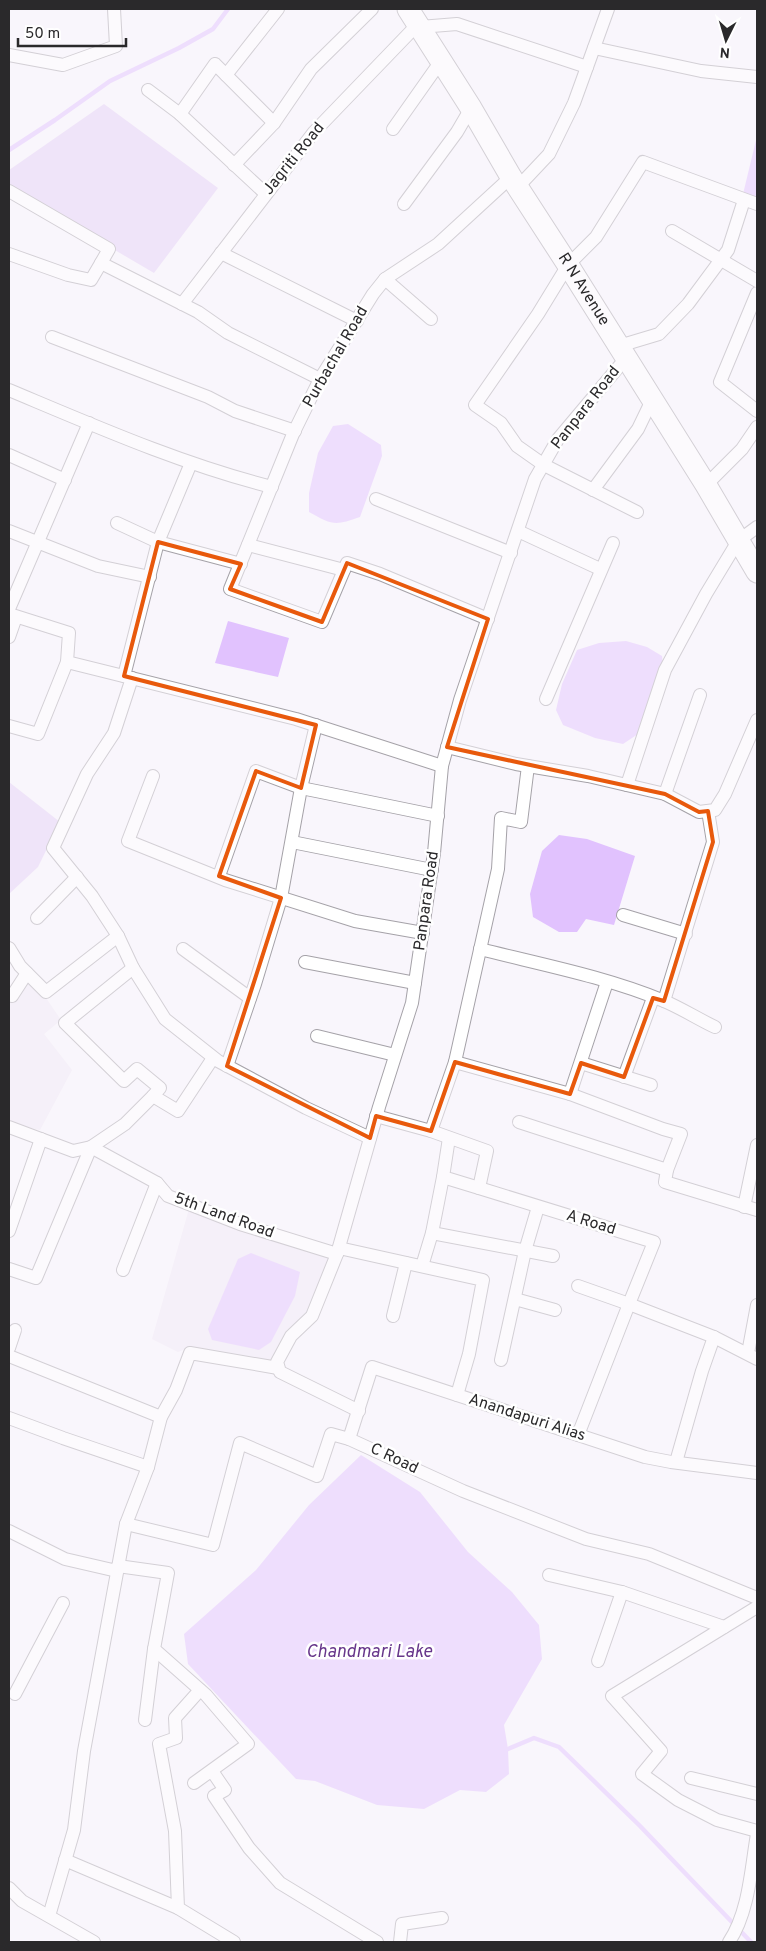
<svg xmlns="http://www.w3.org/2000/svg" width="766" height="1951" viewBox="0 0 766 1951" font-family="Overpass,sans-serif">
  <style>
    .built { fill: #efe8f5 }
    .green { fill: #e3cff6 }
    .water { fill: #e1c2fe }
    .lines { fill: none; stroke-linecap: round; stroke-linejoin: round }
    .stream { stroke: #e1c2fe; stroke-width: 4.5 }
    .street-casing { stroke: #a5a2a8; stroke-width: 14 }
    .primary-casing { stroke: #a5a2a8; stroke-width: 23 }
    .street { stroke: #fff; stroke-width: 12 }
    .primary { stroke: #fff; stroke-width: 21 }
    .marked { fill: none; stroke: #e8590c; stroke-width: 4; stroke-linejoin: round }
    .labels { text-anchor: middle; dominant-baseline: central; stroke-width: 5; stroke-linejoin: round; paint-order: stroke }
    .street-label { font-size: 16px; fill: #2a292b; stroke: #fff }
    .water-label { font-size: 18px; font-style: italic; fill: #67368b; stroke: #fff }
  </style>
  <rect width="100%" height="100%" fill="#f9f6fc"/>
  <g class="built">
    <polygon points="28,981 46,998 61,1020 44,1034 72,1070 40,1130 9,1123 9,1003"/>
    <polygon points="189,1209 329,1257 309,1313 287,1330 272,1361 240,1367 190,1347 178,1352 152,1339"/>
  </g>
  <g class="green">
    <polygon points="104,104 218,188 154,273 9,188 9,170 12,168"/>
    <polygon points="9,782 60,822 38,867 9,894"/>
  </g>
  <g class="water">
    <polygon points="757,136 757,198 743,194"/>
    <path d="M348 424 381 445 382 456 360 517C335 526 332 525 309 512V493L318 453 333 426Z"/>
    <polygon points="228,621 289,638 278,677 215,663"/>
    <polygon points="626,641 647,647 662,656 663,664 638,734 623,744 595,738 563,725 556,710 562,684 577,650 599,643"/>
    <polygon points="559,835 587,839 635,856 614,925 586,919 577,932 559,932 533,917 530,894 542,851"/>
    <polygon points="251,1253 300,1272 295,1296 271,1342 259,1350 212,1340 208,1329 238,1259"/>
    <polygon points="361,1455 420,1492 468,1552 512,1592 539,1625 542,1659 504,1725 508,1749 509,1774 486,1792 460,1790 424,1809 377,1805 315,1781 296,1779 188,1664 184,1634 256,1570 309,1505"/>
  </g>
  <g class="lines">
    <g class="stream">
      <polyline points="9,150 55,120 110,81 179,48 213,29 228,9"/>
      <polyline points="508,1749 534,1738 559,1747 640,1826 751,1942"/>
    </g>
    <defs>
      <g id="street">
        <polyline points="420,27 457,24 587,67"/>
        <polyline points="594,48 701,71 757,77"/>
        <polyline points="9,55 63,65 116,46 114,9"/>
        <polyline points="226,75 278,9"/>
        <polyline points="148,90 180,114 266,194"/>
        <polyline points="180,114 215,64 274,123"/>
        <polyline points="393,129 441,61"/>
        <polyline points="234,165 274,123 311,69 372,9"/>
        <polyline points="517,188 549,154 574,103 608,9"/>
        <polyline points="9,191 109,249 101,263 198,312 228,333 320,379"/>
        <polyline points="404,204 457,132 471,108"/>
        <polyline points="672,231 757,281"/>
        <polyline points="221,253 357,321"/>
        <polyline points="9,254 68,275 91,280 101,263"/>
        <polyline points="385,279 431,319"/>
        <polyline points="757,293 720,382 757,411"/>
        <polyline points="182,304 314,132 418,24"/>
        <polyline points="52,337 208,397 235,411 295,431"/>
        <polyline points="619,346 659,334 688,304 728,250 744,200"/>
        <path d="M9 390C95 426 181 464 272 487"/>
        <polyline points="9,455 65,480"/>
        <polyline points="706,485 742,449 757,427"/>
        <polyline points="593,490 638,429 652,400"/>
        <polyline points="376,499 511,553"/>
        <polyline points="637,512 544,465 517,446 501,423 475,405 538,314 568,265 596,237 643,162 757,204"/>
        <polyline points="117,523 158,542 241,564"/>
        <polyline points="9,531 98,566 150,577"/>
        <polyline points="518,531 600,569"/>
        <polyline points="248,545 344,570"/>
        <polyline points="9,609 89,423"/>
        <polyline points="9,614 69,633 67,662 296,719 442,766"/>
        <polyline points="488,619 380,574 347,563 322,622 230,589 293,434 320,379 373,294 385,279 438,244 511,177"/>
        <polyline points="9,637 16,617"/>
        <polyline points="124,676 158,542 191,463"/>
        <polyline points="132,678 114,733 87,774 53,848 92,896 118,936 133,968 165,1019 218,1061 306,1108 370,1138"/>
        <polyline points="546,699 613,543"/>
        <polyline points="9,726 38,734 67,662"/>
        <polyline points="447,747 516,764 588,776 665,794 699,812 715,810 725,794 757,720"/>
        <polyline points="153,776 128,841 225,880 355,921 423,933"/>
        <polyline points="627,785 665,670 706,594 738,541 757,527"/>
        <polyline points="665,794 700,695"/>
        <polyline points="292,842 432,870"/>
        <polyline points="219,876 256,771 301,788 321,792 438,816"/>
        <polyline points="623,915 686,934"/>
        <polyline points="37,918 77,877"/>
        <polyline points="9,948 20,966 46,992 118,936"/>
        <polyline points="183,949 250,998"/>
        <path d="M480 949C539 964 607 977 664 1001 681 1008 698 1019 715 1027"/>
        <polyline points="305,962 415,983"/>
        <polyline points="133,968 65,1023 124,1081 137,1069 160,1088 153,1096"/>
        <polyline points="9,994 12,996 27,973"/>
        <polyline points="664,1001 713,842 708,811"/>
        <polyline points="317,1036 395,1055"/>
        <polyline points="455,1062 498,869 501,818 521,822 528,766"/>
        <polyline points="581,1063 651,1085"/>
        <polyline points="227,1066 255,984 281,898 301,788 316,725"/>
        <polyline points="624,1077 653,998"/>
        <polyline points="570,1094 607,982"/>
        <polyline points="376,1116 431,1131 487,1151 479,1188 654,1242 629,1304 714,1337 757,1359"/>
        <polyline points="519,1122 667,1170"/>
        <polyline points="9,1127 73,1151 91,1147 157,1183 168,1196 240,1224 337,1254"/>
        <polyline points="431,1131 455,1062 570,1094 663,1129 681,1134 667,1170 665,1182 757,1210"/>
        <polyline points="449,1138 443,1177 479,1188"/>
        <polyline points="744,1207 757,1145"/>
        <polyline points="9,1231 41,1139"/>
        <polyline points="432,1233 553,1256"/>
        <polyline points="339,1248 483,1280 469,1354 457,1395"/>
        <polyline points="422,1266 432,1233 443,1177"/>
        <polyline points="9,1269 36,1278 91,1147 125,1124 153,1096 178,1111 213,1058"/>
        <polyline points="123,1270 157,1183"/>
        <polyline points="578,1286 629,1304 578,1435"/>
        <polyline points="515,1299 555,1310"/>
        <polyline points="393,1316 406,1263"/>
        <polyline points="9,1348 15,1330"/>
        <polyline points="748,1353 757,1305"/>
        <polyline points="9,1356 161,1417"/>
        <polyline points="501,1360 525,1251 538,1207"/>
        <polyline points="359,1411 280,1372 277,1362 291,1336 312,1316 337,1254 379,1107 412,1003 434,853 442,766 460,700 535,479 558,439 626,358"/>
        <polyline points="9,1418 63,1438 148,1467"/>
        <polyline points="349,1439 372,1367 645,1457 671,1462 757,1473"/>
        <polyline points="676,1462 702,1371 714,1337"/>
        <polyline points="126,1524 213,1545 240,1443 317,1476 331,1434 349,1439 463,1491 586,1539 649,1554 757,1598"/>
        <polyline points="9,1531 65,1559 117,1571"/>
        <polyline points="118,1566 168,1573 154,1649 206,1695 248,1744 194,1783"/>
        <polyline points="549,1575 622,1592 724,1627"/>
        <polyline points="757,1607 612,1696 661,1751 642,1774 678,1800 717,1820 757,1831"/>
        <polyline points="598,1661 622,1592"/>
        <polyline points="200,1690 175,1718 176,1738 159,1744 175,1831 178,1908 234,1942"/>
        <polyline points="15,1694 63,1603"/>
        <polyline points="145,1720 154,1649"/>
        <polyline points="212,1771 225,1790 214,1796 249,1848 280,1883 377,1942"/>
        <polyline points="691,1778 757,1794"/>
        <polyline points="65,1860 178,1908"/>
        <polyline points="9,1888 22,1901 94,1942"/>
        <polyline points="49,1916 74,1830 84,1751 126,1524 148,1467 161,1417 176,1390 190,1353 278,1368"/>
        <polyline points="400,1942 402,1924 442,1918"/>
        <path d="M729 1942C749 1912 751 1869 757 1834"/>
      </g>
      <g id="primary">
        <path id="s1" d="M408 9 471 108 511 177 568 265 706 485 757 572"/>
      </g>
    </defs>
    <use href="#street" class="street-casing"/>
    <use href="#primary" class="primary-casing"/>
    <use href="#street" class="street"/>
    <use href="#primary" class="primary"/>
  </g>
  <path d="M0 0H766V1951H0ZM158 542 241 564 230 589 322 622 347 563 488 619 447 747 665 794 699 812 708 811 713 842 664 1001 653 998 624 1077 581 1063 570 1094 455 1062 431 1131 376 1116 370 1138 227 1066 281 898 219 876 256 771 301 788 316 725 124 676Z" fill="#f9f6fc" fill-opacity=".55" fill-rule="evenodd"/>
  <path class="marked" d="M158 542 241 564 230 589 322 622 347 563 488 619 447 747 665 794 699 812 708 811 713 842 664 1001 653 998 624 1077 581 1063 570 1094 455 1062 431 1131 376 1116 370 1138 227 1066 281 898 219 876 256 771 301 788 316 725 124 676Z"/>
  <g class="labels">
    <g class="street-label">
      <text transform="translate(294 159) rotate(-51)">Jagriti Road</text>
      <text stroke="none"><textPath href="#s1" startOffset="331">R N Avenue</textPath></text>
      <text transform="translate(336 357) rotate(-60)">Purbachal Road</text>
      <text transform="translate(586 408) rotate(-52)">Panpara Road</text>
      <text transform="translate(427 901) rotate(-82)">Panpara Road</text>
      <text transform="translate(224 1216) rotate(20)">5th Land Road</text>
      <text transform="translate(591 1223) rotate(17)">A Road</text>
      <text transform="translate(527 1418) rotate(18)">Anandapuri Alias</text>
      <text transform="translate(394 1459) rotate(25)">C Road</text>
    </g>
    <g class="water-label">
      <text x="369" y="1652">Chandmari Lake</text>
    </g>
  </g>
  <rect width="766" height="1951" fill="none" stroke="#2a292b" stroke-width="20"/>
  <g transform="translate(726 40) rotate(185)" stroke="#ffffff" stroke-width="4" paint-order="stroke">
  <path d="M0-4L9 19L0 12L-9 19Z" fill="#2a292b"/>
  <text y="-8" font-size="14" font-weight="bold" text-anchor="middle" fill="#2a292b">N</text>
  </g>
  <path d="M18 38v8h108v-8" fill="none" stroke="#2a292b" stroke-width="2.5"/>
  <text x="25" y="38" font-size="15" fill="#2a292b" stroke="#ffffff" stroke-width="4" paint-order="stroke">50 m</text>
</svg>
